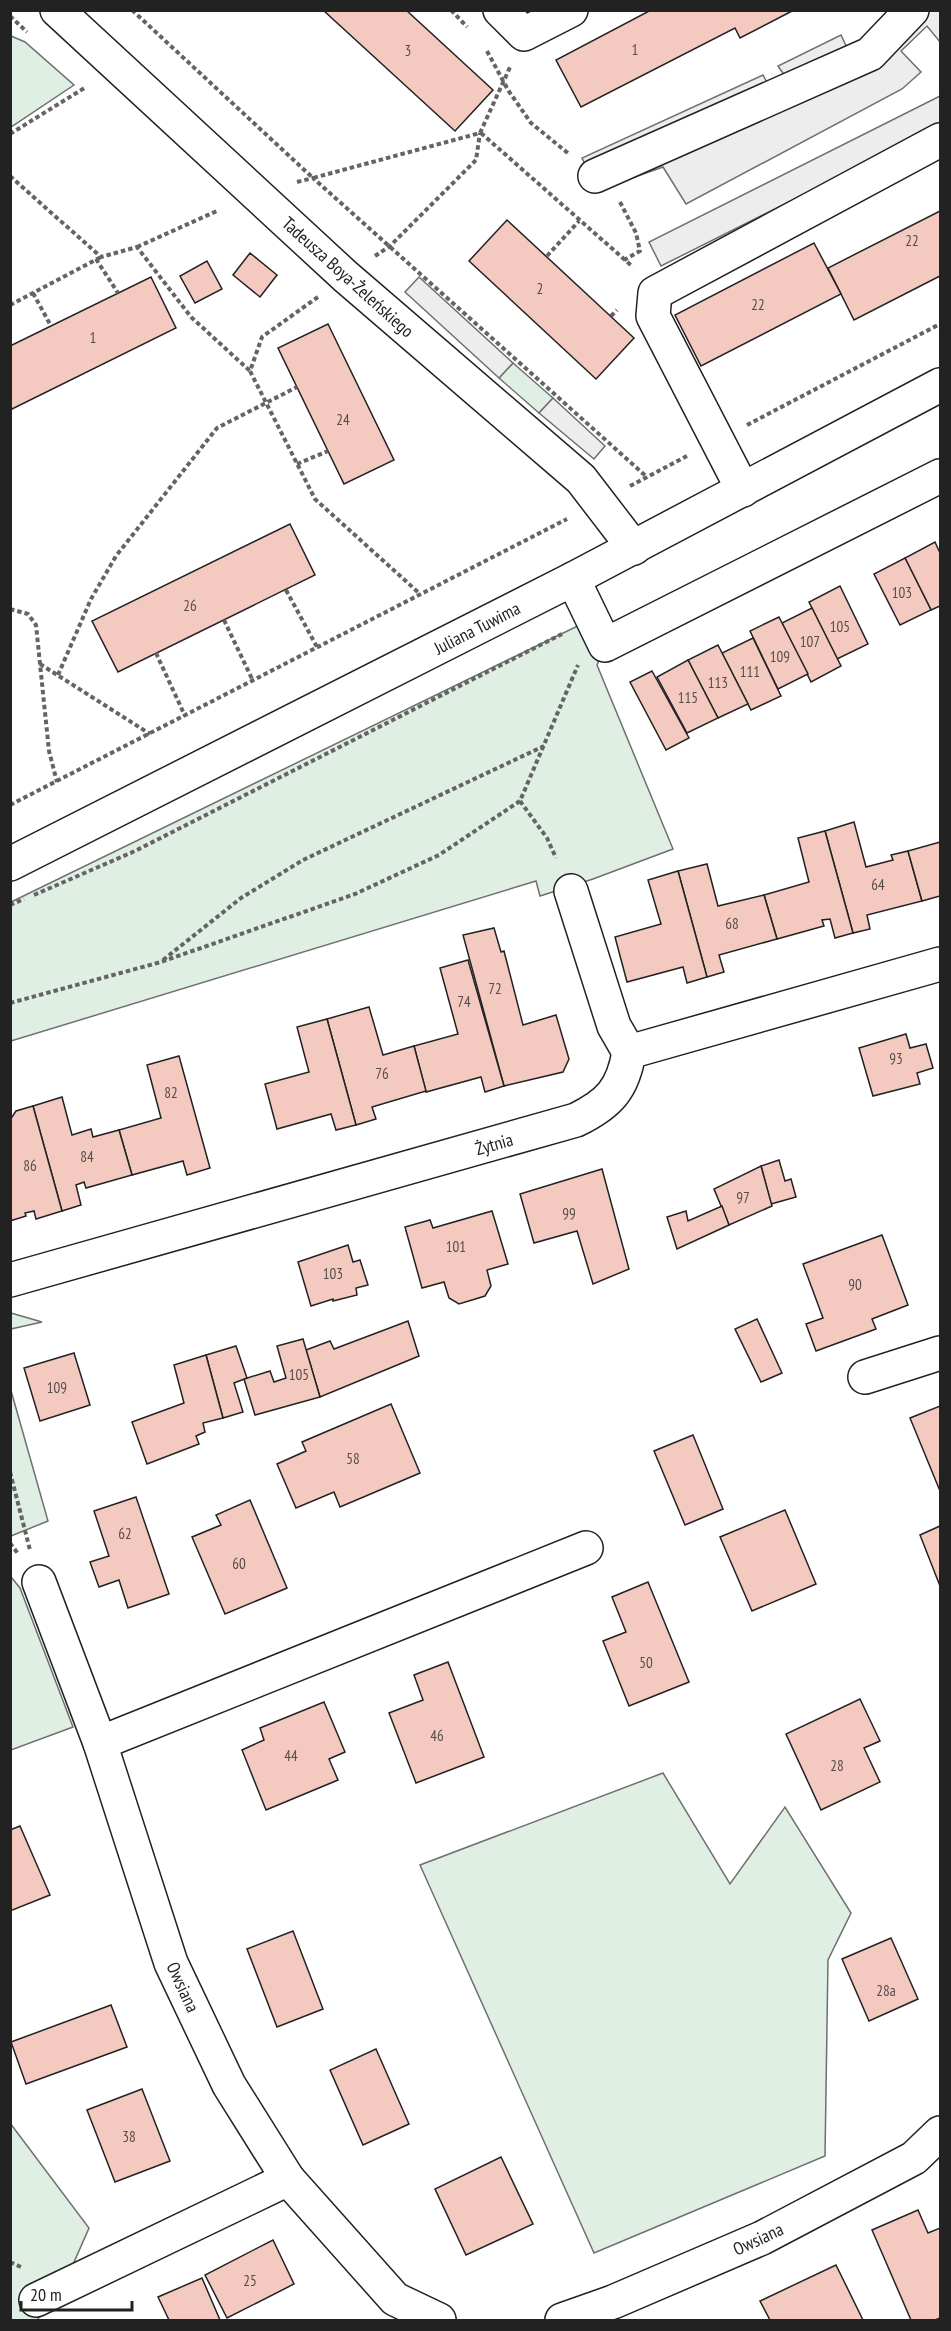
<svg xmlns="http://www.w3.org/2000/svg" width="951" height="2331" viewBox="0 0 951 2331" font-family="'PT Sans Narrow',sans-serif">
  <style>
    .green { fill: #e0efe3; stroke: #6f6f6f; stroke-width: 1.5 }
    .parking { fill: #ededed; stroke: #6f6f6f; stroke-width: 1.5 }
    .building { fill: #f3c9c0; stroke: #222; stroke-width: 1.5 }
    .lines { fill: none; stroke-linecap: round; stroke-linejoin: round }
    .minor-casing { stroke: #222; stroke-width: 36 }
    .path { stroke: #646464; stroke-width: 4; stroke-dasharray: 4.5 3; stroke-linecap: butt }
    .minor { stroke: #fff; stroke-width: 33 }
    .labels { text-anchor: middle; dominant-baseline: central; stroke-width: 4.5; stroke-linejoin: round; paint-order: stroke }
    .number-label { font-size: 15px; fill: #564c4a }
    .street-label { font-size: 18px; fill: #222; stroke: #fff }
  </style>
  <rect width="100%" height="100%" fill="#fff"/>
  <g class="green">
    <polygon points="11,36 25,42 74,85 11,127"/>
    <polygon points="513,363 553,398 539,413 499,378"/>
    <polygon points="592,619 605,645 597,665 673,849 593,879 540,896 536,881 11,1041 11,902"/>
    <polygon points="11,1313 42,1322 11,1329"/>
    <polygon points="10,1387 48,1521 11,1536 10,1536"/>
    <polygon points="11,1577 20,1588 73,1727 11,1750"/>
    <polygon points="663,1773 730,1884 785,1807 851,1913 828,1960 825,2156 594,2253 420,1865"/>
    <polygon points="10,2123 89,2228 63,2287 37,2320 11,2320"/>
  </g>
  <g class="parking">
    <polygon points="896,11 940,11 940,42 927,26 901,51 921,72 902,89 686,204 663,167 598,190 582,158 763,75 771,90 789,82 778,66 841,35 848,50"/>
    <polygon points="940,96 940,126 661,266 649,242"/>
    <polygon points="419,277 513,363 499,378 405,292"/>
    <polygon points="553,398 605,446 594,459 539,413"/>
  </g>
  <g class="building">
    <polygon points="323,10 406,10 493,90 455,131"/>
    <polygon points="651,10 794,10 740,38 735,28 581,107 556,60"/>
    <polygon points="940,211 940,276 854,320 828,268"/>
    <polygon points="507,220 634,338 596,379 469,261"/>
    <polygon points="814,243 841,294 701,366 675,315"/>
    <polygon points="250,253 277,275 260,297 233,275"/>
    <polygon points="207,261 222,289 195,303 180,276"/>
    <polygon points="151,277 176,328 10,410 10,346"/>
    <polygon points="328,324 394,460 344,484 278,348"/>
    <polygon points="290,524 315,575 118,672 92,621"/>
    <polygon points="935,542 940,553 940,606 931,610 905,558"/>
    <polygon points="905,558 931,610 900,625 874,574"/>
    <polygon points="840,586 868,644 837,659 809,602"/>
    <polygon points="812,608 841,666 811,682 782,623"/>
    <polygon points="779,617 808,674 778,689 750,631"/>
    <polygon points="753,638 781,696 751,710 722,653"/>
    <polygon points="718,645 748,704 718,718 688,660"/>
    <polygon points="688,660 718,718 687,733 657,677"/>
    <polygon points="652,671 689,738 666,750 630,682"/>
    <polygon points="854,822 866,867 893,860 891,855 908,851 922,901 867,915 870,929 853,933 825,831"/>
    <polygon points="825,831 853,933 835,938 830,919 822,920 824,926 777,939 764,895 809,882 798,838"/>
    <polygon points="940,842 940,896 922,901 908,851"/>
    <polygon points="707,864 718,906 764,895 777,939 719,955 724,972 707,977 678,871"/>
    <polygon points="678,871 707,977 687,983 683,967 627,982 615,937 661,924 648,880"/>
    <polygon points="494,928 501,952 504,951 523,1025 556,1015 569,1059 563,1072 504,1086 463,935"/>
    <polygon points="468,960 504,1086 485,1092 481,1077 426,1092 414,1046 458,1034 440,968"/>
    <polygon points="369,1007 383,1055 414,1046 426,1091 372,1107 376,1119 356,1125 327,1019"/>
    <polygon points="327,1019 356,1125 336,1130 331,1114 277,1129 265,1084 309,1072 297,1027"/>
    <polygon points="906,1034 910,1048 926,1044 933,1068 917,1073 920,1084 873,1096 859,1048"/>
    <polygon points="179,1056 210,1168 187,1175 183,1161 132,1175 119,1130 161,1118 147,1065"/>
    <polygon points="62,1097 72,1135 91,1129 93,1137 119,1130 132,1175 86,1188 84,1182 76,1185 81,1205 62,1211 33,1106"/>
    <polygon points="33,1106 62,1211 36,1219 34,1211 25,1213 26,1216 10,1221 10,1120 16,1111"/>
    <polygon points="779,1160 785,1181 791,1179 796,1197 771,1204 761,1166"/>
    <polygon points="761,1166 772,1206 729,1225 714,1189"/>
    <polygon points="602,1169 629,1269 593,1284 577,1231 534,1243 520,1194"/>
    <polygon points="722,1206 729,1225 677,1249 667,1217 686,1211 688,1221"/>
    <polygon points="492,1211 508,1264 487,1270 491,1286 485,1296 459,1304 449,1298 444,1282 422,1288 405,1227 430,1220 433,1228"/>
    <polygon points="882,1235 908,1305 872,1319 876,1329 816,1351 806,1324 823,1318 803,1264"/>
    <polygon points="348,1245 353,1262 360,1260 368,1285 356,1288 357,1295 333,1301 333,1299 311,1306 298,1262"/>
    <polygon points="757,1319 782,1373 761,1382 735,1329"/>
    <polygon points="408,1321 419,1356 320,1397 306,1350 330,1341 334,1349"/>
    <polygon points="303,1339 320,1397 255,1415 244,1379 270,1371 274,1382 286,1378 277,1346"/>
    <polygon points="236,1346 247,1378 234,1383 243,1412 223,1418 206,1355"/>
    <polygon points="74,1353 90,1405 40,1421 24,1368"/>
    <polygon points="206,1355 223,1418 203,1423 205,1432 196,1436 199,1444 147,1464 132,1422 184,1403 174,1365"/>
    <polygon points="391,1404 420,1473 340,1507 334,1492 296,1508 277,1464 306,1451 302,1442"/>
    <polygon points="940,1406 940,1491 910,1418"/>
    <polygon points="693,1435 723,1509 685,1525 654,1451"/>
    <polygon points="136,1497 169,1594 128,1608 119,1580 99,1587 90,1562 109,1556 94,1511"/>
    <polygon points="250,1500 287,1588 225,1614 192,1537 221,1525 216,1515"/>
    <polygon points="785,1510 816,1584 752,1611 720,1537"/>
    <polygon points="940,1526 940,1586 920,1535"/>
    <polygon points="648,1582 689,1682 629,1706 603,1641 626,1632 612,1597"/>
    <polygon points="448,1662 484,1757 416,1783 389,1713 423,1700 414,1675"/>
    <polygon points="860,1699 880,1741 864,1748 880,1782 821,1810 786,1734"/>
    <polygon points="324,1702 345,1752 329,1759 338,1780 266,1810 242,1750 264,1740 260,1728"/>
    <polygon points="20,1826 50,1895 10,1911 10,1830"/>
    <polygon points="293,1931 323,2009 277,2027 247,1949"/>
    <polygon points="891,1938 918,1999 869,2021 842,1959"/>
    <polygon points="111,2005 127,2047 26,2084 11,2042"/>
    <polygon points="376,2049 409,2124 363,2145 330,2070"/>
    <polygon points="142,2089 170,2161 115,2182 87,2110"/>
    <polygon points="501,2157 533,2224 466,2255 435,2189"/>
    <polygon points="918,2210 928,2233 940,2228 940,2318 935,2320 911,2320 872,2230"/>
    <polygon points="273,2240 294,2284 227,2318 205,2275"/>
    <polygon points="836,2265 863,2320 770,2320 760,2301"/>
    <polygon points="202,2278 220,2320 169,2320 158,2297"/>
  </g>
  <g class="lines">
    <defs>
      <g id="minor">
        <polyline points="57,10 345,276 581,479 634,548"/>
        <polyline points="500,10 524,34 571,10"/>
        <polyline points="595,176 870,54 912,10"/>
        <polyline points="743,490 653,316 655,293 940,140"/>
        <polyline points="573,579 605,645 940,476"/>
        <polyline points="10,864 573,579 940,385"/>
        <polyline points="571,891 614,1026 629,1052"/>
        <path d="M10 1280 576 1120C609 1104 623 1089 629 1052L940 964"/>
        <polyline points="865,1377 940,1353"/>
        <polyline points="39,1582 100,1743 171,1963 229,2085 288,2179 395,2299 439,2320"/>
        <polyline points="100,1743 586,1548"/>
        <polyline points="36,2300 288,2179"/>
        <polyline points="562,2320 613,2302 762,2238 914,2158 940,2133"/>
      </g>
    </defs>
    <use href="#minor" class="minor-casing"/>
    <g class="path">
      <polyline points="132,10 313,178 480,133 511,65"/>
      <polyline points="451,10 467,27"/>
      <polyline points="10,16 27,32"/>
      <polyline points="487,51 508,90 531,123 569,154"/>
      <polyline points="481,133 633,267"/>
      <polyline points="10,134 86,87"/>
      <polyline points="10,176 101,257 137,247 191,317 250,371"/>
      <polyline points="297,182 313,178 647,477"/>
      <polyline points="620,202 636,233 640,251 624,260"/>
      <polyline points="137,247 219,210"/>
      <polyline points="375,256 390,246 476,160 480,133"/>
      <polyline points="547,256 579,221"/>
      <polyline points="96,259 118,293"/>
      <polyline points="33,293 51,326"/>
      <polyline points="318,297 262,337 250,371 315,499 419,593"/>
      <polyline points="10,305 101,257"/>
      <polyline points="611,316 617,310"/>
      <polyline points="747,425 940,324"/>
      <polyline points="297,464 328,451"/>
      <polyline points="630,486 687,456"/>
      <polyline points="286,590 317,647"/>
      <polyline points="10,609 28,614 36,625 49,751 57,782"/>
      <polyline points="224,620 253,681"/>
      <polyline points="156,653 185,716"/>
      <polyline points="40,664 150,734"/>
      <polyline points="58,675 91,599 116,556 217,428 297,387"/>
      <polyline points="520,801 547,838 556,858"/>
      <polyline points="10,805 567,519"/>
      <polyline points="34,895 135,851 562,634"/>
      <polyline points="10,905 24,899"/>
      <polyline points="163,960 241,898 303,860 544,746"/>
      <polyline points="10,1003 161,962 355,894 439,855 520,801 578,665"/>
      <polyline points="10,1472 30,1550"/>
      <polyline points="10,1543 19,1555"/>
      <polyline points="10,2262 21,2267"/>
    </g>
    <use href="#minor" class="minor"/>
  </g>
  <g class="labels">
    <g class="number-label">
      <text x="635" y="49">1</text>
      <text x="408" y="50">3</text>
      <text x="912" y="240">22</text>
      <text x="540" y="288">2</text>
      <text x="758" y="304">22</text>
      <text x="93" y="337">1</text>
      <text x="343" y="419">24</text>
      <text x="902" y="592">103</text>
      <text x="190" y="605">26</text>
      <text x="840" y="626">105</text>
      <text x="810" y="641">107</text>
      <text x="780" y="656">109</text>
      <text x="750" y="671">111</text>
      <text x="718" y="682">113</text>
      <text x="688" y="697">115</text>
      <text x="878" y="884">64</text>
      <text x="732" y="923">68</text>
      <text x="495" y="988">72</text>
      <text x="464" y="1001">74</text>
      <text x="896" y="1058">93</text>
      <text x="382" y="1073">76</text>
      <text x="171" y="1092">82</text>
      <text x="87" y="1156">84</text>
      <text x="30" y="1165">86</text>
      <text x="743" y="1197">97</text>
      <text x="569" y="1213">99</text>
      <text x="456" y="1246">101</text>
      <text x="333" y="1273">103</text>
      <text x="855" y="1284">90</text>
      <text x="299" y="1374">105</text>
      <text x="57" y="1387">109</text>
      <text x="353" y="1458">58</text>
      <text x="125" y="1533">62</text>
      <text x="239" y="1563">60</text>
      <text x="646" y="1662">50</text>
      <text x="437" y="1735">46</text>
      <text x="291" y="1755">44</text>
      <text x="837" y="1765">28</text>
      <text x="886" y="1990">28a</text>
      <text x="129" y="2136">38</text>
      <text x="250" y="2280">25</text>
    </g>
    <g class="street-label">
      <text transform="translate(348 277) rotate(42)">Tadeusza Boya-Żeleńskiego</text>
      <text transform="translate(477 628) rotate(-27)">Juliana Tuwima</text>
      <text transform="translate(494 1144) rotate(-16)">Żytnia</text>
      <text transform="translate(183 1987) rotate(65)">Owsiana</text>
      <text transform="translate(758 2239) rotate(-25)">Owsiana</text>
    </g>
  </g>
  <rect width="951" height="2331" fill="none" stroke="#222222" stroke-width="24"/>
  <path d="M21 2301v9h111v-9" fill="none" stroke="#222222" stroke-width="3"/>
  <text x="30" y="2301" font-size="18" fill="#222222" stroke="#ffffff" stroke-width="4.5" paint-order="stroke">20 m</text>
</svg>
